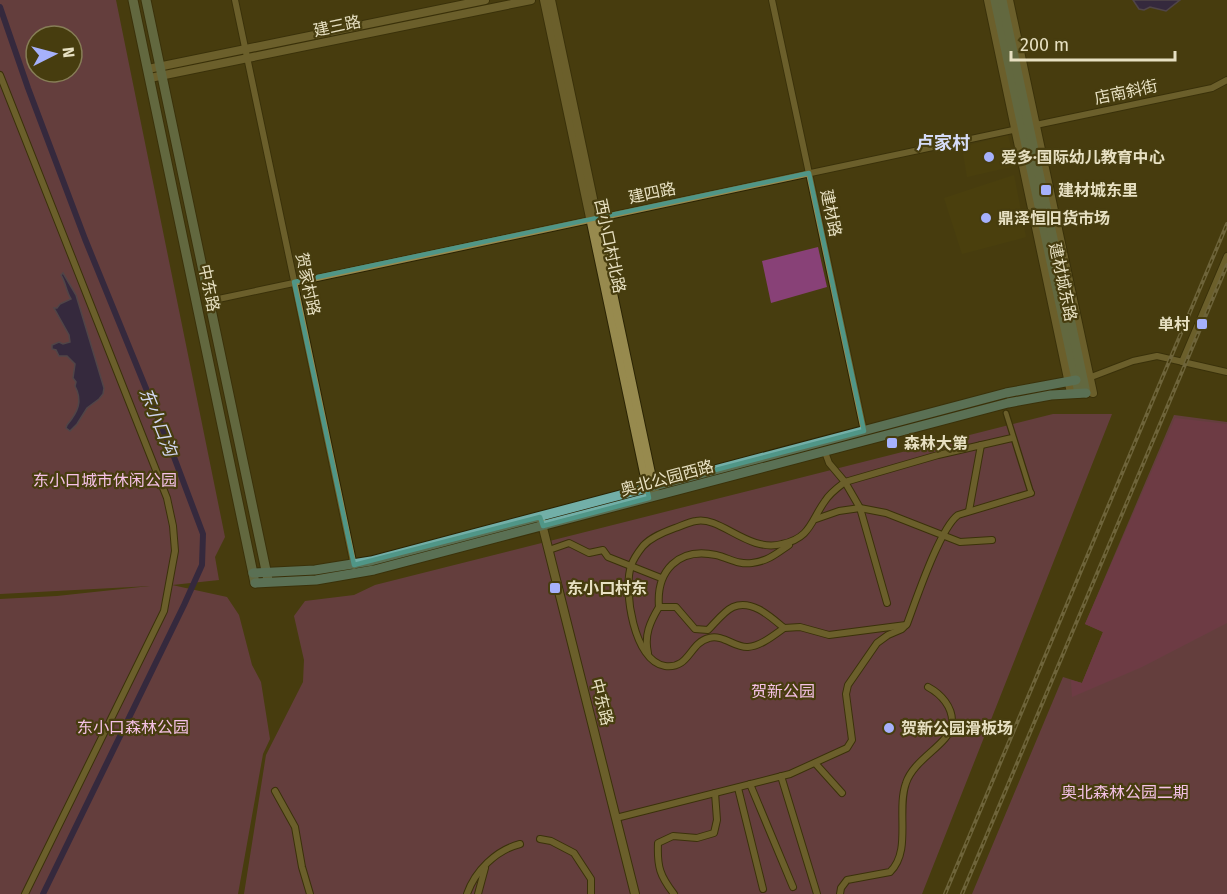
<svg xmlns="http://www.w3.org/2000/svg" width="1227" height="894" viewBox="0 0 1227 894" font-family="'Fira Sans','Noto Sans SC',sans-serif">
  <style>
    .built { fill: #4f440d }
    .green { fill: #884177; fill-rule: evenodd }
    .forest { fill: #9b3b86 }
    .water { fill: #211276; stroke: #5c508d; stroke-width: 1.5 }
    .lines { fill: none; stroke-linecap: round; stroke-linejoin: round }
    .canal { stroke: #211276; stroke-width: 6 }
    .pedestrian-casing { stroke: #2b2404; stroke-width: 7 }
    .minor-casing { stroke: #2b2404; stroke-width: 8 }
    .tertiary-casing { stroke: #2b2404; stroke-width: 10 }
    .secondary-casing { stroke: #2b2404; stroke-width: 11 }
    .primary-casing { stroke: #2b2404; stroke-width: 11 }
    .pedestrian { stroke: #978a4e; stroke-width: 4.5 }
    .minor { stroke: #978a4e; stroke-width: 6 }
    .tertiary { stroke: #978a4e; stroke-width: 8 }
    .secondary { stroke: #849d7b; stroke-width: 9 }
    .primary { stroke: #72afa8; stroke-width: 9 }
    .rail-casing { stroke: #9d956f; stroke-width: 4 }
    .rail { stroke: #473d0f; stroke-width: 1.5; stroke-dasharray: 4.5; stroke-linecap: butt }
    .marked { fill: none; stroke: #509687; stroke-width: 4.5; stroke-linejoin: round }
    .poi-dot { fill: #a6b1fc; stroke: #473d0f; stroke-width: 2 }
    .labels { text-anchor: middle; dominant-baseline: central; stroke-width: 4.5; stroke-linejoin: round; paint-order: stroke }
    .street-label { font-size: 16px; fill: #e7e0c2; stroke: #473d0f }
    .poi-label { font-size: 16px; font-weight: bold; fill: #e7e0c2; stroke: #473d0f; text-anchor: start }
    .park-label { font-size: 16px; fill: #f4c1e5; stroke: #473d0f }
    .neighbourhood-label { font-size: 18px; font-weight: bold; fill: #d5dbf8; stroke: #473d0f }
    .water-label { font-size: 18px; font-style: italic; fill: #d1d6f0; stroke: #473d0f }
  </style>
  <rect width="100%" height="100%" fill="#473d0f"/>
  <g class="built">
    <polygon points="1008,135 1015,166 967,177 962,147"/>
    <polygon points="1014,175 1026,237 962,254 944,198"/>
  </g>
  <g class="green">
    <path d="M0 0H116L225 537 215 557 219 580 172 585 227 597 239 615 252 665 261 682 270 739 263 754 238 894H0V599L57 596 150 586 0 594ZM36 36H72V72H36Z"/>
    <polygon points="818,247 827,287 771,303 762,261"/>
    <polygon points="1053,414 1112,414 922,894 244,894 266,755 303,682 304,660 294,616 305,601 354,595 375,585"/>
    <polygon points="1174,415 1227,422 1227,894 972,894 1063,677 1082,683 1103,632 1085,624"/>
  </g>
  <polygon class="forest" points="1175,418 1227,424 1227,623 1142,667 1072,697 1071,680 1082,683 1103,632 1085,624"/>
  <g class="water">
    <polygon points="1133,0 1180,0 1166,11 1150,7 1144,10 1139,9"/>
    <path d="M63 273 76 295 104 388 103 394 99 399 87 408 77 424 70 431 66 428 67 425C78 412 83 401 75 386L76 382 73 378 75 364 67 356H59L56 350 52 349V345L59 342 63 344 70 342 69 335 54 308H57L60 304 71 299C66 291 66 283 61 275Z"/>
  </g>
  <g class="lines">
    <polyline class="canal" points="0,7 28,88 85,239 174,457 203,534 202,565 184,605 43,894"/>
    <defs>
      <polyline id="pedestrian" points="1006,413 1031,493"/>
      <g id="minor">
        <polyline points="235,0 354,566"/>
        <polyline points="772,0 864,431"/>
        <polyline points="0,75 167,498 173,526 175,551 164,611 25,894"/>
        <polyline points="1031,126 1212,88 1227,80"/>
        <polyline points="209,301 1018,129"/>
        <polyline points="1182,362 1227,256"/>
        <polyline points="1086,379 1133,361 1157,356 1227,372"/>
        <polyline points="825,452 829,463 845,482 860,508 887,603"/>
        <polyline points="969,511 981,445"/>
        <polyline points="816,519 839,511 860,508 886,513 960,542 992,540"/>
        <polyline points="549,550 569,543 589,553 603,550 608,557 661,578"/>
        <path d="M659 607C656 571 678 547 716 555 729 558 738 565 752 563 768 561 776 554 789 545"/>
        <path d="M784 628C774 635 761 646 748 647 735 648 723 634 709 638 689 643 690 669 665 666 634 662 623 590 631 566 633 560 639 551 643 546 651 537 664 532 675 528 681 526 689 522 696 521 721 516 748 553 782 544 811 538 811 520 825 501 830 493 837 488 845 482L938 455 1012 438"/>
        <path d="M648 653C644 635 650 622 659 607H676L695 629 708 630C715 623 724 611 733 607 752 599 771 617 784 628L800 627 829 635 906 625"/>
        <polyline points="815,763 842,793"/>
        <polyline points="781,776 817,894"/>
        <polyline points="750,784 793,887"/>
        <polyline points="738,788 763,889"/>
        <polyline points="275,791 295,827 302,867 310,894"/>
        <path d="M616 818 790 774 847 748 852 740 846 694 848 685 877 643 888 635 902 629 907 624C916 600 940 528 958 515L1031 493"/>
        <polyline points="540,839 551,841 574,853 591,879 591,894"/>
        <path d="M467 894C475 871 496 850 520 844"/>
        <polyline points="478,894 485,868"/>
        <path d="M674 894C660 876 657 867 658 843L673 836 697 838 714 833 717 820 715 793"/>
        <path d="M840 894 841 888 847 880 890 872C912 851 896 811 906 783 914 758 951 744 952 723 953 707 941 694 928 687"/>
      </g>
      <g id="tertiary">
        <polyline points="544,0 648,492"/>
        <polyline points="551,0 655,492"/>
        <polyline points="988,0 1071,393"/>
        <polyline points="1009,0 1093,393"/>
        <polyline points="148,69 485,0"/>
        <polyline points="150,78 531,0"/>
        <polyline points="541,520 635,894"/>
      </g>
      <g id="secondary">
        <polyline points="133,0 255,583"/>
        <polyline points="146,0 268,580"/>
        <polyline points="995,0 1079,393"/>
        <polyline points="1002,0 1086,393"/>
      </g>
      <g id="primary">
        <polyline points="253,573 315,570 371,561 1006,393 1076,380"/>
        <polyline points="255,583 316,580 374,570 1008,403 1051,395 1086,393"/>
      </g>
    </defs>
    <use href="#pedestrian" class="pedestrian-casing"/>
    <use href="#minor" class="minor-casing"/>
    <use href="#tertiary" class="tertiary-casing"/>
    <use href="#secondary" class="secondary-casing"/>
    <use href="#primary" class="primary-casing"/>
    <use href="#pedestrian" class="pedestrian"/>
    <use href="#minor" class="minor"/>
    <use href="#tertiary" class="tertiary"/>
    <use href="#secondary" class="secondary"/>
    <use href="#primary" class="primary"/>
    <defs>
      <g id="rail">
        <polyline points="945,894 1227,224"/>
        <polyline points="962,894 1227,265"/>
      </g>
    </defs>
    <use href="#rail" class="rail-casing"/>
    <use href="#rail" class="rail"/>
  </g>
  <path d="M0 0H1227V894H0ZM809 173 864 431 647 488 649 498 543 526 540 517 354 565 294 282Z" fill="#473d0f" fill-opacity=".55" fill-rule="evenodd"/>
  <path class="marked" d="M809 173 864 431 647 488 649 498 543 526 540 517 354 565 294 282Z"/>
  <g class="poi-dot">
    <circle cx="989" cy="157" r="6"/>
    <rect x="1040" y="184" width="12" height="12" rx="3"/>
    <circle cx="986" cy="218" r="6"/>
    <rect x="1196" y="318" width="12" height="12" rx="3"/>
    <rect x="886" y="437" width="12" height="12" rx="3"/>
    <rect x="549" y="582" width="12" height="12" rx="3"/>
    <circle cx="889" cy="728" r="6"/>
  </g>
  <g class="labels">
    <g class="street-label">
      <text transform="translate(337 26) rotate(-12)">建三路</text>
      <text transform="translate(1126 92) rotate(-12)">店南斜街</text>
      <text transform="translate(652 193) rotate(-12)">建四路</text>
      <text transform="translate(831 213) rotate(78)">建材路</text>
      <text transform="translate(610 246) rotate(78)">西小口村北路</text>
      <text transform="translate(1063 282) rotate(78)">建材城东路</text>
      <text transform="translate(308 284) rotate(78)">贺家村路</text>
      <text transform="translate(209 288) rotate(78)">中东路</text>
      <text transform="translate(667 478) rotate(-15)">奥北公园西路</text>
      <text transform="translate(602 702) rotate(76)">中东路</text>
    </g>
    <g class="poi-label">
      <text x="1001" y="157">爱多·国际幼儿教育中心</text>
      <text x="1058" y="190">建材城东里</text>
      <text x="998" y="218">鼎泽恒旧货市场</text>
      <text x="1190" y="324" text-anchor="end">单村</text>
      <text x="904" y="443">森林大第</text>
      <text x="567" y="588">东小口村东</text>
      <text x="901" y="728">贺新公园滑板场</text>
    </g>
    <g class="park-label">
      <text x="105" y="480">东小口城市休闲公园</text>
      <text x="783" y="691">贺新公园</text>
      <text x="133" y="727">东小口森林公园</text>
      <text x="1125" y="792">奥北森林公园二期</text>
    </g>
    <g class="neighbourhood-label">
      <text x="943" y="143">卢家村</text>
    </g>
    <g class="water-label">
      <text transform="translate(158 422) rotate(68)">东小口沟</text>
    </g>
  </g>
  <g transform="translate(54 54) rotate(84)"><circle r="28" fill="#473d0f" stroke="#877e57" stroke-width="1.5"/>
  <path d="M0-4.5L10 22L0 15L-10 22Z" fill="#a6b1fc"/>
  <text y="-9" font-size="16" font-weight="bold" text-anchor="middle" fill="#e7e0c2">N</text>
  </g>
  <path d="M1011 51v9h164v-9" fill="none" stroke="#e7e0c2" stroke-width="3"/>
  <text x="1020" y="51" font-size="18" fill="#e7e0c2" stroke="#473d0f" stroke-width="4.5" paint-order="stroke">200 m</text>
</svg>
